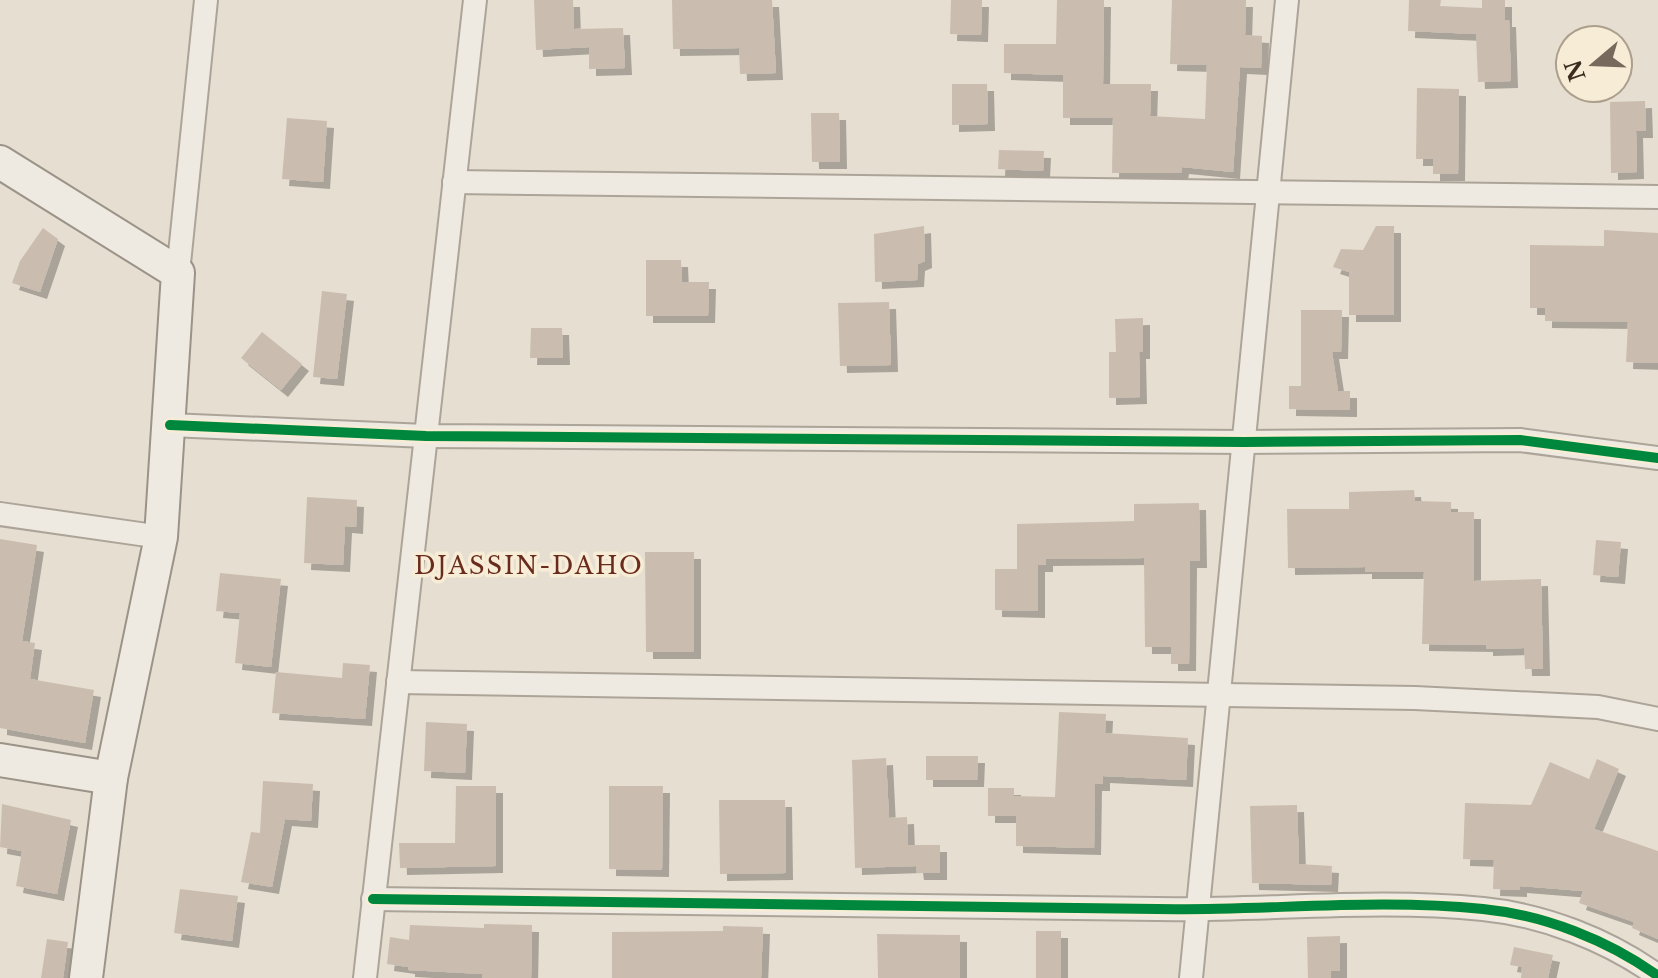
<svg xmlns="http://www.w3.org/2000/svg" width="1658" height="978" viewBox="0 0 1658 978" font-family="'Libre Baskerville',serif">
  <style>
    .building { fill: #cabdb0; filter: url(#shadow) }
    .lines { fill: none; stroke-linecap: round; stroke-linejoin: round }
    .street-casing { stroke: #aca498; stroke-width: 26 }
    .secondary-casing { stroke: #9b9388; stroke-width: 36 }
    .street { stroke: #eeeae1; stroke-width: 22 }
    .secondary { stroke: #eeeae1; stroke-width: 32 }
    .cycleway-casing { stroke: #f7ecd6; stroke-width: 15 }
    .cycleway { stroke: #00873e; stroke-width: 10 }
    .labels { text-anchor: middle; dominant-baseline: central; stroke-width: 7; stroke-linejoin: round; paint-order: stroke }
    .neighbourhood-label { font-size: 24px; letter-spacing: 2px; fill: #692b1d; stroke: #f7ecd6 }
  </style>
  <defs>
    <filter id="shadow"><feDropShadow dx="7" dy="7" stdDeviation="0" flood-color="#0004"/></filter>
  </defs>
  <rect width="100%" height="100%" fill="#e6ded0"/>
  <g class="building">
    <polygon points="534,0 573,0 574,29 623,28 625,68 589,69 589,47 536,50"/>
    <polygon points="672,0 772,0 776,73 740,74 739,48 673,49"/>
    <polygon points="951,0 982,0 981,35 950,34"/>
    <polygon points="1057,0 1104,0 1103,84 1151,84 1150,116 1205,119 1207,65 1170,64 1172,0 1246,0 1245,35 1262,36 1261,68 1240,67 1233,172 1182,167 1181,173 1112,173 1113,118 1063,118 1063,75 1004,73 1004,44 1056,44"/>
    <polygon points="1409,0 1441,0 1440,6 1482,8 1482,0 1505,0 1505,20 1509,20 1511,81 1478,82 1476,34 1408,31"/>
    <polygon points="952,84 987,84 988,124 952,125"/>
    <polygon points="1417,88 1459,89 1458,174 1433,174 1433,159 1416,159"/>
    <polygon points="1645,101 1646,131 1636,131 1637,172 1611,173 1610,102"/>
    <polygon points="811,113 839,113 840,162 812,162"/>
    <polygon points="287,118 327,121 323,182 282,179"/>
    <polygon points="999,150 1044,151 1043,171 998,169"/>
    <polygon points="924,226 925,261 918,264 917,280 875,282 874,234"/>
    <polygon points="1376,226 1394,226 1394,315 1349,315 1349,272 1333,267 1341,249 1363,250"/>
    <polygon points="43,228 58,239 40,292 12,283 20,261"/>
    <polygon points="1604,230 1658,233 1658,363 1626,362 1628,322 1545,321 1545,308 1530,308 1530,245 1604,246"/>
    <polygon points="646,260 681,260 682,282 709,282 708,316 646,316"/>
    <polygon points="322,291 347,294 337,379 313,377"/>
    <polygon points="889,302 891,365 840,366 838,303"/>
    <polygon points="1301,310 1342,310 1341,352 1332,352 1338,391 1350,391 1350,410 1289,409 1289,386 1301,386"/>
    <polygon points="1143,318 1143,352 1139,352 1140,397 1109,398 1109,352 1116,352 1115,319"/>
    <polygon points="531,328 562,328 563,358 530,358"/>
    <polygon points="262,332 302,364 281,390 241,358"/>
    <polygon points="1414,490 1415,501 1451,502 1451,512 1474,512 1474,581 1541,579 1543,669 1525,669 1524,648 1486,649 1486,645 1422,644 1424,572 1365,572 1365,567 1288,568 1287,509 1349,509 1349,492"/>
    <polygon points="307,497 357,500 356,527 345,526 343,565 304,563"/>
    <polygon points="1199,503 1200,561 1190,561 1189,664 1171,664 1171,647 1145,647 1144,558 1046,559 1046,565 1038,565 1038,611 995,610 995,569 1017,569 1017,524 1134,521 1134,504"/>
    <polygon points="0,539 37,545 22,641 35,643 30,679 94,690 85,743 0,728"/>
    <polygon points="1596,540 1621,542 1618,577 1593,575"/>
    <polygon points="645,552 694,552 694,652 646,652"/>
    <polygon points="220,573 281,579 271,667 235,663 240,613 216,611"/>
    <polygon points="343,663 370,665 365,719 272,713 276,672 342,678"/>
    <polygon points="1059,712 1106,714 1105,733 1188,738 1186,780 1103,776 1103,784 1095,784 1094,848 1016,846 1016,816 988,816 988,788 1014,788 1014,796 1055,797"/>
    <polygon points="426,722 467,724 465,773 424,771"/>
    <polygon points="926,756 978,756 977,780 926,780"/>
    <polygon points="886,758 889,818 907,817 908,845 940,845 940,873 917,873 916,866 855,868 852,760"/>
    <polygon points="1597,759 1619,769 1594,829 1658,851 1658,939 1632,928 1634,922 1579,903 1583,891 1520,886 1520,890 1493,889 1494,860 1463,859 1465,803 1531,805 1550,762 1589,779"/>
    <polygon points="263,781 313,784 311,821 285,819 272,887 241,882 251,832 260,833"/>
    <polygon points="456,786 496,786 496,866 400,868 399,843 455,843"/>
    <polygon points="609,786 663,786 662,870 609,869"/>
    <polygon points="719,800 785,800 786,873 720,874"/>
    <polygon points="2,804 71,820 57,894 16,886 22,851 0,847"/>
    <polygon points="1297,805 1299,864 1332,866 1331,885 1252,883 1250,806"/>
    <polygon points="180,889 238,896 232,941 174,933"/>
    <polygon points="484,924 532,925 531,978 482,978 483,974 408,970 408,967 387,964 390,937 409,940 410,925 484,928"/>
    <polygon points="723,926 763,927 761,978 612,978 612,932 723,931"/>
    <rect x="1036" y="931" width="25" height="47"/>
    <polygon points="877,934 960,935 960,978 878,978"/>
    <polygon points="1340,936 1340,971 1331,971 1331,978 1308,978 1307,937"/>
    <polygon points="47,939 68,942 63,978 41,978"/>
    <polygon points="1514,947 1553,955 1548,978 1521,978 1522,967 1510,965"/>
  </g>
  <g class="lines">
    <defs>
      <g id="street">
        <polyline points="454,182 1658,197"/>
        <polyline points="178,273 206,0"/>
        <polyline points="170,425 426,436 1244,442 1520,440 1658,458"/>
        <polyline points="0,514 161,537"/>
        <polyline points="398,682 1415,698 1598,707 1658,719"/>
        <path d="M373 899C635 902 896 906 1157 909 1265 911 1375 898 1483 909 1544 915 1608 940 1658 976"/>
        <polyline points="365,978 475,0"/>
        <polyline points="1191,978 1287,0"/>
      </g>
      <g id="secondary">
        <polyline points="0,162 178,273 161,537 111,778 86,978"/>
        <polyline points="0,760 111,778"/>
      </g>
    </defs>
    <use href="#street" class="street-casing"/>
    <use href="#secondary" class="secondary-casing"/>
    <use href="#street" class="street"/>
    <use href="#secondary" class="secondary"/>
    <defs>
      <g id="cycleway">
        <polyline points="170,425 426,436 1244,442 1520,440 1658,458"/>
        <path d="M373 899C635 902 896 906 1157 909 1265 911 1375 898 1483 909 1544 915 1608 940 1658 976"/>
      </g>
    </defs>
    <use href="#cycleway" class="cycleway-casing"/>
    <use href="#cycleway" class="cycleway"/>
  </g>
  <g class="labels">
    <g class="neighbourhood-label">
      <text x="529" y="565">DJASSIN-DAHO</text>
    </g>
  </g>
  <g transform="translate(1594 64) rotate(251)"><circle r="38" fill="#f7ecd6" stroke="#ac9f8d" stroke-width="2"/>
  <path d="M0-6L14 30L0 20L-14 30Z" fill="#776a5d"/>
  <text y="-12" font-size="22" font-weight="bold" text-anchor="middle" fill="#3b2c1f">N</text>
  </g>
</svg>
